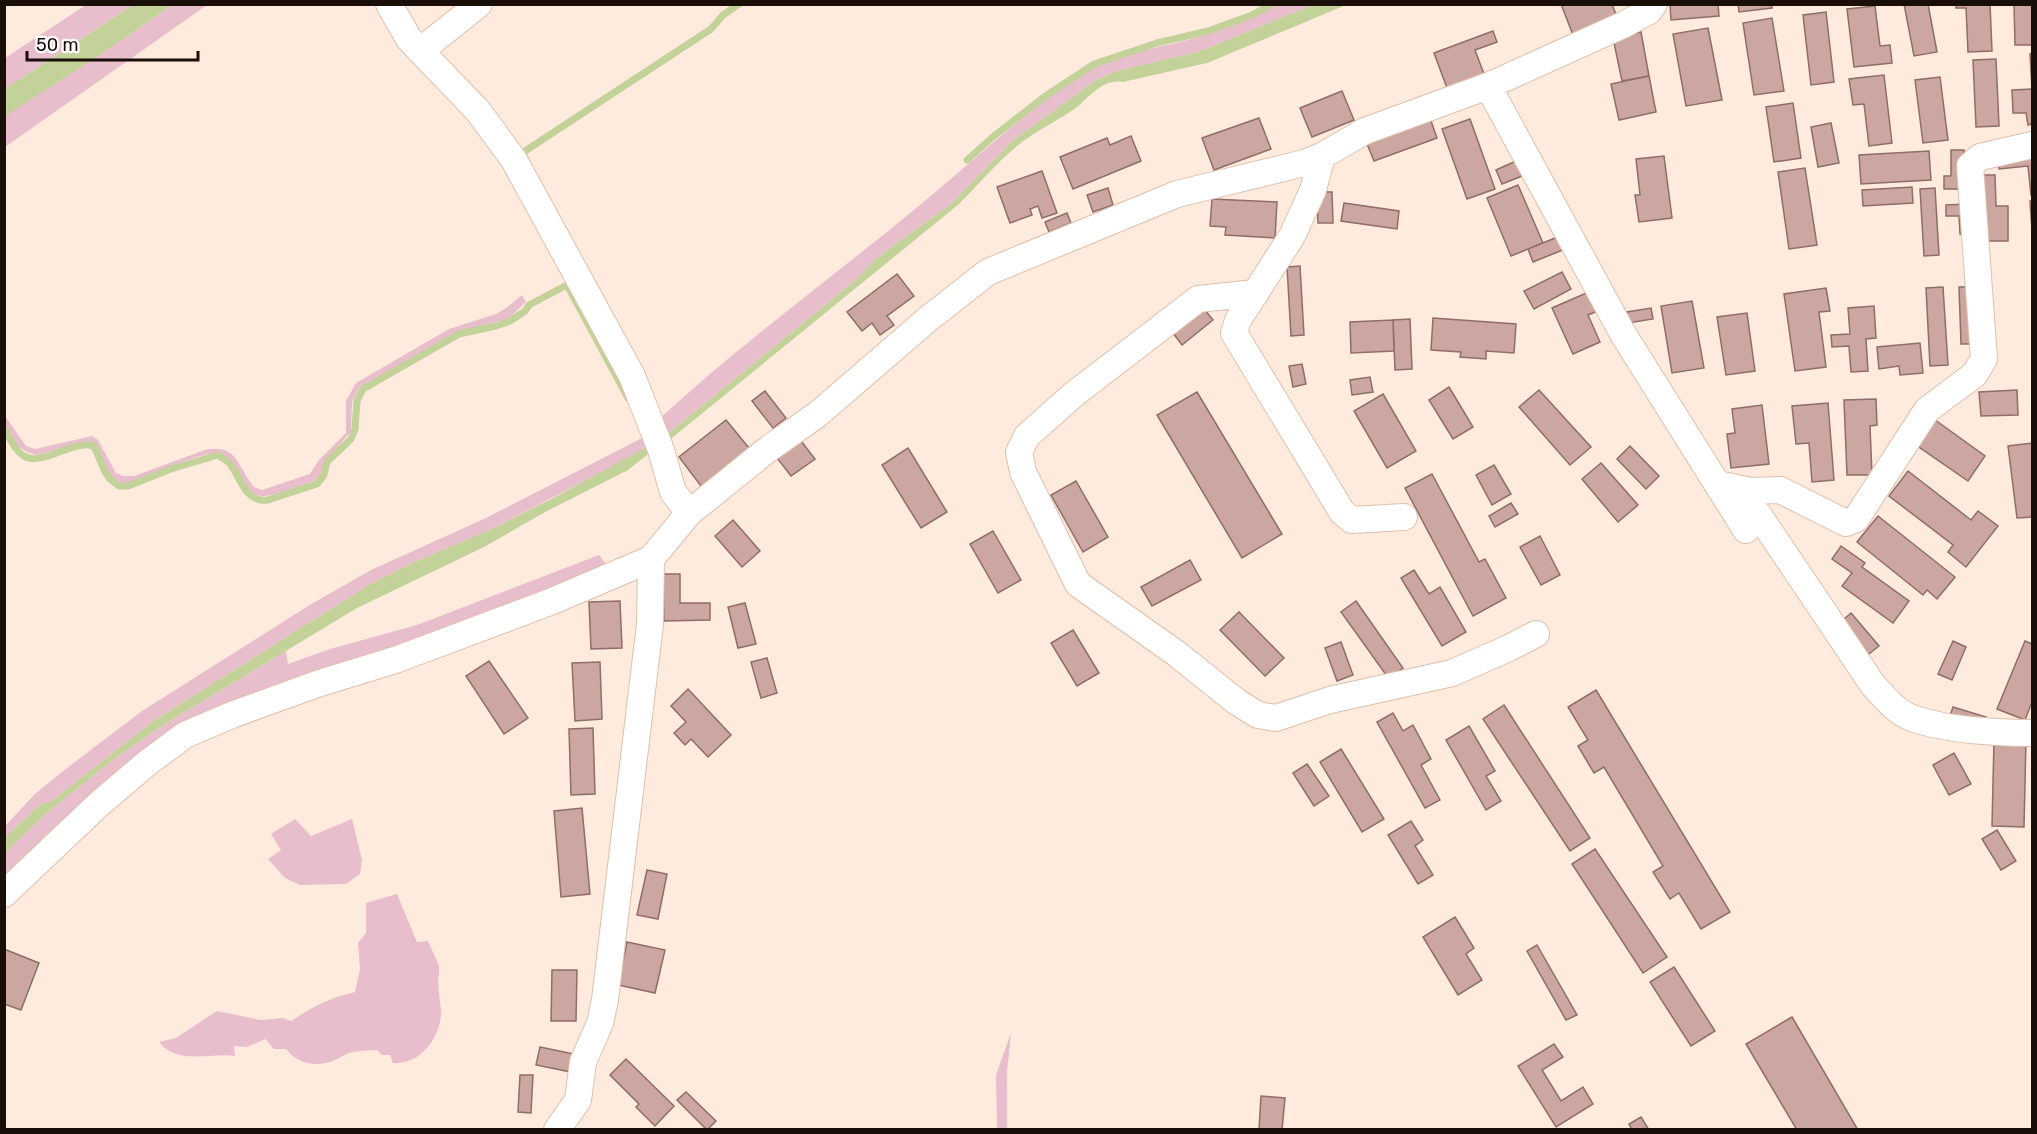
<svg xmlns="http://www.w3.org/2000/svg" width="2037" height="1134" viewBox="0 0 2037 1134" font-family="Rubik,sans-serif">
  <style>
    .green { fill: #e8bdcc }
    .water { fill: #c2d299 }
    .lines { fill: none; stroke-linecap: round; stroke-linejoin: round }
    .stream { stroke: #c2d299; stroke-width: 7 }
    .building { fill: #cca6a1; stroke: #906d68; stroke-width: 1.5 }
    .street-casing { stroke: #dec0aa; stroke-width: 28 }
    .street { stroke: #fff; stroke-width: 26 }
  </style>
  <rect width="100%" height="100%" fill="#feebde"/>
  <g class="green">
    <polygon points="86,5 133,5 5,89 5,58"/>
    <polygon points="172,5 207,5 5,147 4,116 100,55"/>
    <path d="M1277 5H1313L1198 52 1117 71 1096 80 1012 141 951 204 878 257 858 278 671 431 664 439 658 420C741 343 833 277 920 205 960 172 997 137 1038 106 1056 92 1074 77 1094 67 1120 54 1152 49 1180 42 1214 33 1246 21 1277 5Z"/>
    <path d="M522 295 526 302 508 319 457 332 360 387 352 402 351 432 325 461 319 477 314 481C300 486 275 497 261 496 236 494 241 458 217 454 200 451 146 479 126 484 105 480 106 459 95 445L84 442 79 443 38 455C19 453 4 434 5 416L26 446 35 449 92 436 98 440 116 473 124 476H134L205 450C238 443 237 467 254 487L262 490 310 474 319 460 346 433V401L356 383 449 329 496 314 506 308Z"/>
    <polygon points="644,437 649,446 630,457 496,527 413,563 369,585 152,722 49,803 42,803 5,837 5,826 36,793 67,768 142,711 308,606 371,570 486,518"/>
    <polygon points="599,555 610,569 233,706 5,882 5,853 42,817 110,762 160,727 286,651 288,664 330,649 417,625"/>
    <polygon points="295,819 311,836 352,819 362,860 360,874 346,884 300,885 285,878 268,859 281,850 271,834"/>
    <path d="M397 894 417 942 428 941C431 949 437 959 439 967 440 972 438 977 438 981 438 992 441 1003 441 1014 440 1039 419 1065 393 1063L390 1055H382L377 1050C369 1051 361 1050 354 1052 347 1053 343 1056 337 1059 319 1068 298 1065 286 1049H274L265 1039 247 1047 234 1046 235 1056C210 1052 178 1066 159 1042L176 1038 217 1011 261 1020 283 1018 291 1021C314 1006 329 998 355 992L360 969 358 943 366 933V903Z"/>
    <polygon points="1011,1033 1007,1072 1007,1129 997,1129 996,1075"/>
  </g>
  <g class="water">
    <polygon points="133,5 172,5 100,55 5,116 5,89"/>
    <path d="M1313 5H1346L1207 63 1123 82C1102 78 1088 99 1073 110 1057 121 1038 130 1022 142 999 160 980 183 959 204L667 442 664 439 671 431 858 278 878 257 951 204 1012 141 1096 80 1117 71 1198 52Z"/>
    <polygon points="652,444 652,451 628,470 547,511 484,547 357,608 160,727 110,762 42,817 5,853 5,837 42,803 49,803 152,722 369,585 413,563 496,527 555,497"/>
  </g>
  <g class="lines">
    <g class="stream">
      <polyline points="525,158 522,153 711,29 723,15 739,4"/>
      <polyline points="967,160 994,136 1044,97 1094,64 1157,43 1208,31 1252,15 1272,4"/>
      <path d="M4 429C10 438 15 451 24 456 39 466 68 445 84 445 88 444 91 446 94 446L105 472 110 479 119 486H128L171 469 218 455C222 458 227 460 230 464 241 478 245 503 268 500L317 484 324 475 327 462 351 439 355 429 357 401 363 389 459 334 496 326 510 321 525 311 529 305 567 285 628 398"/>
    </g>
  </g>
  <g class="building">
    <polygon points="1561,4 1612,4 1617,17 1573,35"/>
    <polygon points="1670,4 1718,4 1719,16 1671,20"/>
    <polygon points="1738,4 1772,4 1772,8 1739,12"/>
    <polygon points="1904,4 1928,4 1937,52 1914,56"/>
    <polygon points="1956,4 1990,4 1992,51 1968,52 1966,8 1956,8"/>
    <polygon points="2014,4 2032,4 2032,45 2015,45"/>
    <polygon points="1875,6 1880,46 1890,45 1892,63 1854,67 1847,9"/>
    <polygon points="1826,12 1834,82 1811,85 1803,15"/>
    <polygon points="1772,18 1784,91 1754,95 1743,23"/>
    <polygon points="1708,28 1722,100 1686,106 1673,34"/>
    <polygon points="1493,31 1497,42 1475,50 1484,74 1447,88 1434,53"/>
    <polygon points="1641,32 1649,76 1622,81 1613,38"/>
    <polygon points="2032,53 2032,88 2030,54"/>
    <polygon points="1996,59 1999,126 1976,127 1973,60"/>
    <polygon points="1884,75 1892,143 1869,146 1864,104 1853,105 1849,79"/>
    <polygon points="1649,76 1656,112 1619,120 1611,84"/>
    <polygon points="1940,77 1948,140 1923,143 1915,80"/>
    <polygon points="2032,89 2032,124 2028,125 2026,113 2013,113 2012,90"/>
    <polygon points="1342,91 1354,120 1312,137 1300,108"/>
    <polygon points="1793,103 1801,158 1774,162 1766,107"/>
    <polygon points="1429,115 1437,138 1374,161 1365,139"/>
    <polygon points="1259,118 1271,149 1214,170 1202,138"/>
    <polygon points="1470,119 1495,189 1467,199 1442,129"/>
    <polygon points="1831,123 1839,163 1818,167 1811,127"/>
    <polygon points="1131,136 1141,161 1073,189 1060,157 1107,138 1110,145"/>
    <polygon points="1951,150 1964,150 1964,189 1944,189 1944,176 1951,176"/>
    <polygon points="1929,151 1931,180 1861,184 1859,155"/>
    <polygon points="2032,153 2032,195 2031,195 2028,166 1999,169 1998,156"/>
    <polygon points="1664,156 1672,218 1639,222 1635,195 1640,195 1636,159"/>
    <polygon points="1516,161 1522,176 1502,184 1496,170"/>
    <polygon points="1805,168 1817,245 1789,249 1778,172"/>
    <polygon points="1042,171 1057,213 1042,218 1038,206 1030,209 1032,215 1010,223 997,187"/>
    <polygon points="1977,175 1995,175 1996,206 2008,206 2008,241 1978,241"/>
    <polygon points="1518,185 1543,243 1511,256 1487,198"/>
    <polygon points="1912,187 1913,203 1863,206 1862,190"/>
    <polygon points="1108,188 1113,205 1093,212 1087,195"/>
    <polygon points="1935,188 1939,255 1924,256 1920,189"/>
    <polygon points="1317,192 1332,192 1333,223 1318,223"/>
    <polygon points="1212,199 1277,202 1275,238 1225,235 1226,227 1210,226"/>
    <polygon points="2030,201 2032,201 2032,230"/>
    <polygon points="1344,203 1399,211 1397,229 1341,221"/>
    <polygon points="1968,204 1968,234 1960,234 1959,216 1946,216 1946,205"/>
    <polygon points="1067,213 1071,223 1049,232 1045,222"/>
    <polygon points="1560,236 1565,249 1533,262 1528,249"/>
    <polygon points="1300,266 1304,335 1291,336 1287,267"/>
    <polygon points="1562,272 1571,289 1534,309 1524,291"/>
    <polygon points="897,274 914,296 887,316 894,325 880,335 872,323 862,331 847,312"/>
    <polygon points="1943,287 1948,365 1930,366 1926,288"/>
    <polygon points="1959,287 1975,287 1976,344 1961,344"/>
    <polygon points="1826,288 1830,311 1819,312 1826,367 1795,371 1784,294"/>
    <polygon points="1591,291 1600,310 1588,315 1600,342 1573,354 1552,308"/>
    <polygon points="1692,301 1704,368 1672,373 1661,306"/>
    <polygon points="1200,304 1213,320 1182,345 1170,329"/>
    <polygon points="1874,306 1876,338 1866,339 1868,371 1851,372 1849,346 1832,347 1831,335 1850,334 1848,308"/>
    <polygon points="1651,308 1653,319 1628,323 1627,312"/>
    <polygon points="1747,313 1755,371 1726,375 1717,317"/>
    <polygon points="1433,318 1516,324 1514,353 1486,351 1486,359 1460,357 1461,352 1431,350"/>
    <polygon points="1410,319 1412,369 1395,370 1393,320"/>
    <polygon points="1393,320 1394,351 1351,353 1350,322"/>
    <polygon points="1920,343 1923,373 1900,375 1899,366 1879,369 1877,347"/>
    <polygon points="1302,364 1306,384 1293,387 1289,366"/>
    <polygon points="1370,377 1373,392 1352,395 1350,380"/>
    <polygon points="1449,387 1473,427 1453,439 1429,400"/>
    <polygon points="1539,390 1591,447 1570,465 1519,407"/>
    <polygon points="2017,390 2018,415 1981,416 1979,392"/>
    <polygon points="765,391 786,418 773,428 752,401"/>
    <polygon points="1197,392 1282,534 1242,558 1157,415"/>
    <polygon points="1383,394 1416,451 1387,468 1354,411"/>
    <polygon points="1876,399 1877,425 1870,426 1872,475 1847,475 1844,400"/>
    <polygon points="1828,403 1834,480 1812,482 1809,443 1796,444 1792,406"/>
    <polygon points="1762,405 1769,464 1731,468 1727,434 1735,433 1732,409"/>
    <polygon points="1931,417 1985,456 1968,481 1913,443"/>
    <polygon points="726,420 749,448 701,486 679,457"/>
    <polygon points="798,437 815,459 791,476 774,454"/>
    <polygon points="2032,443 2032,517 2017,518 2008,446"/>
    <polygon points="1630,446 1659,476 1646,489 1617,459"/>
    <polygon points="908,448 947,512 921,528 882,465"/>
    <polygon points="1601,463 1638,505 1618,522 1582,479"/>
    <polygon points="1494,465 1511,494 1492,505 1476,475"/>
    <polygon points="1908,471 1971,520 1978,511 1998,526 1966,567 1948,552 1953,545 1889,496"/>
    <polygon points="1432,474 1479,562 1485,559 1506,598 1473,616 1405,488"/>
    <polygon points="1076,481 1108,537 1083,552 1051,495"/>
    <polygon points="1511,503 1518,514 1495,527 1489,516"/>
    <polygon points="1878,516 1955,577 1937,599 1927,590 1923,595 1857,542"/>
    <polygon points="733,520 760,551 742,567 715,536"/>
    <polygon points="993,531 1021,580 998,593 970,544"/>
    <polygon points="1540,536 1560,575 1541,585 1520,547"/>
    <polygon points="1841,546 1865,563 1862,567 1909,601 1893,623 1842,586 1852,573 1832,559"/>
    <polygon points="1190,560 1201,580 1152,606 1141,587"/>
    <polygon points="1414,570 1429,594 1440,587 1466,632 1442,646 1401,578"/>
    <polygon points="663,574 680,574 680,603 710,603 710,620 664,621"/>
    <polygon points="620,601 622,648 591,649 589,602"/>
    <polygon points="1356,601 1403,668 1389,679 1341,612"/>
    <polygon points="745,603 756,644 738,648 728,607"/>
    <polygon points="1239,612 1284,658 1265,676 1220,630"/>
    <polygon points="1851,613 1879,646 1865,657 1837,625"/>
    <polygon points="1073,630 1099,673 1077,686 1051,643"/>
    <polygon points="1953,641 1966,647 1952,680 1938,674"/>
    <polygon points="2025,641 2032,644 2032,702 2025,720 1997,709"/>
    <polygon points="1341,642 1353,675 1337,681 1325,648"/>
    <polygon points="767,658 777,693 761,698 751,662"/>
    <polygon points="489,661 528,718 504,734 466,676"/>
    <polygon points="600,662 602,719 575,721 572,663"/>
    <polygon points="688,689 731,735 708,757 691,739 685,745 674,733 686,722 671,706"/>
    <polygon points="1596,690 1730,912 1701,929 1679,893 1670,899 1653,872 1663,866 1604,767 1594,773 1578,746 1588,740 1568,707"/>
    <polygon points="1504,705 1590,838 1570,851 1483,719"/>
    <polygon points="1953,707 1986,717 1984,727 1950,716"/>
    <polygon points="1393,713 1403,731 1413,725 1431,759 1421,765 1440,800 1425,808 1377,722"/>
    <polygon points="1469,726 1495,771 1486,776 1501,801 1486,810 1446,740"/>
    <polygon points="593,728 595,794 571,795 569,729"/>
    <polygon points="1994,740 2026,740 2024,827 1992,826"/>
    <polygon points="1341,749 1384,819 1362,832 1320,762"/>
    <polygon points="1954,753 1971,784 1949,795 1933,765"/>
    <polygon points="1307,764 1329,796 1314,806 1293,773"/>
    <polygon points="582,808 590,894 561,897 554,811"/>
    <polygon points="1411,821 1423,840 1415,846 1433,875 1418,884 1388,835"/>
    <polygon points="1997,830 2016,861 2001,870 1982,839"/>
    <polygon points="1595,849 1667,957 1643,973 1572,864"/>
    <polygon points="647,870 667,874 658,919 637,915"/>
    <polygon points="1455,917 1474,948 1466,954 1482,980 1458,995 1423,937"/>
    <polygon points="627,942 665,950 655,993 618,985"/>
    <polygon points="1537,945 1577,1015 1566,1020 1527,951"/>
    <polygon points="4,949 39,963 21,1010 4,1004"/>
    <polygon points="1674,967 1715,1031 1691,1046 1650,982"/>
    <polygon points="552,970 577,970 576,1021 551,1021"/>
    <polygon points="1792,1017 1858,1130 1797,1130 1746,1044"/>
    <polygon points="1554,1044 1563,1057 1542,1070 1561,1101 1583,1087 1593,1104 1556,1127 1518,1066"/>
    <polygon points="540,1047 574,1054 571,1072 536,1065"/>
    <polygon points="626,1059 674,1106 655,1126 636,1107 639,1104 610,1075"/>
    <polygon points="520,1075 533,1075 531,1113 518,1112"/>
    <polygon points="686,1092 716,1121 707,1130 677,1100"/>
    <polygon points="1261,1096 1285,1098 1282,1130 1259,1130"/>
    <polygon points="1641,1117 1649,1130 1632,1130 1629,1124"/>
  </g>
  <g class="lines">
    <defs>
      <g id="street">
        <polyline points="389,4 409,39 478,111 514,160 632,376 661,450 673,492 689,513"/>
        <polyline points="420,51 479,4"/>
        <polyline points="1488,86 1623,334 1746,530"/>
        <polyline points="1322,156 1313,190 1292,236 1238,320 1234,333 1342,512 1352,520 1404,517"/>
        <polyline points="1256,293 1198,299 1073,395 1027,436 1019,452 1023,472 1078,584 1177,654 1237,702 1258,715 1276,718 1330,700 1452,673 1509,648 1536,634"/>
        <polyline points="1717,484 1751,491 1780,490 1846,523 1856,519 1927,410 1974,375 1984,359 1970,166 1980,157 2032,145"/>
        <path d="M1729 493 1758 514 1873 685C1884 697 1896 712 1912 718 1945 730 1998 733 2032 733"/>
        <polyline points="4,894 99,804 146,764 185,735 234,714 317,684 398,659 550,602 651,559 689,513 767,450 818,414 928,319 988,272 1177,194 1304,163 1322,156 1365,131 1488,86 1623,25 1649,11 1654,4"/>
        <polyline points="557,1130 578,1100 583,1062 600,1023 605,1000 650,624 651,559"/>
      </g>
    </defs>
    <use href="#street" class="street-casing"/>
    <use href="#street" class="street"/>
  </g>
  <rect width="2037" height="1134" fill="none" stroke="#190f08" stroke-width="12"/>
  <path d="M27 51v9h171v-9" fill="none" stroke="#190f08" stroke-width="3"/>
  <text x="36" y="51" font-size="18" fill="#190f08" stroke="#fdfdfd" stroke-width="4.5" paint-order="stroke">50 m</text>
</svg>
